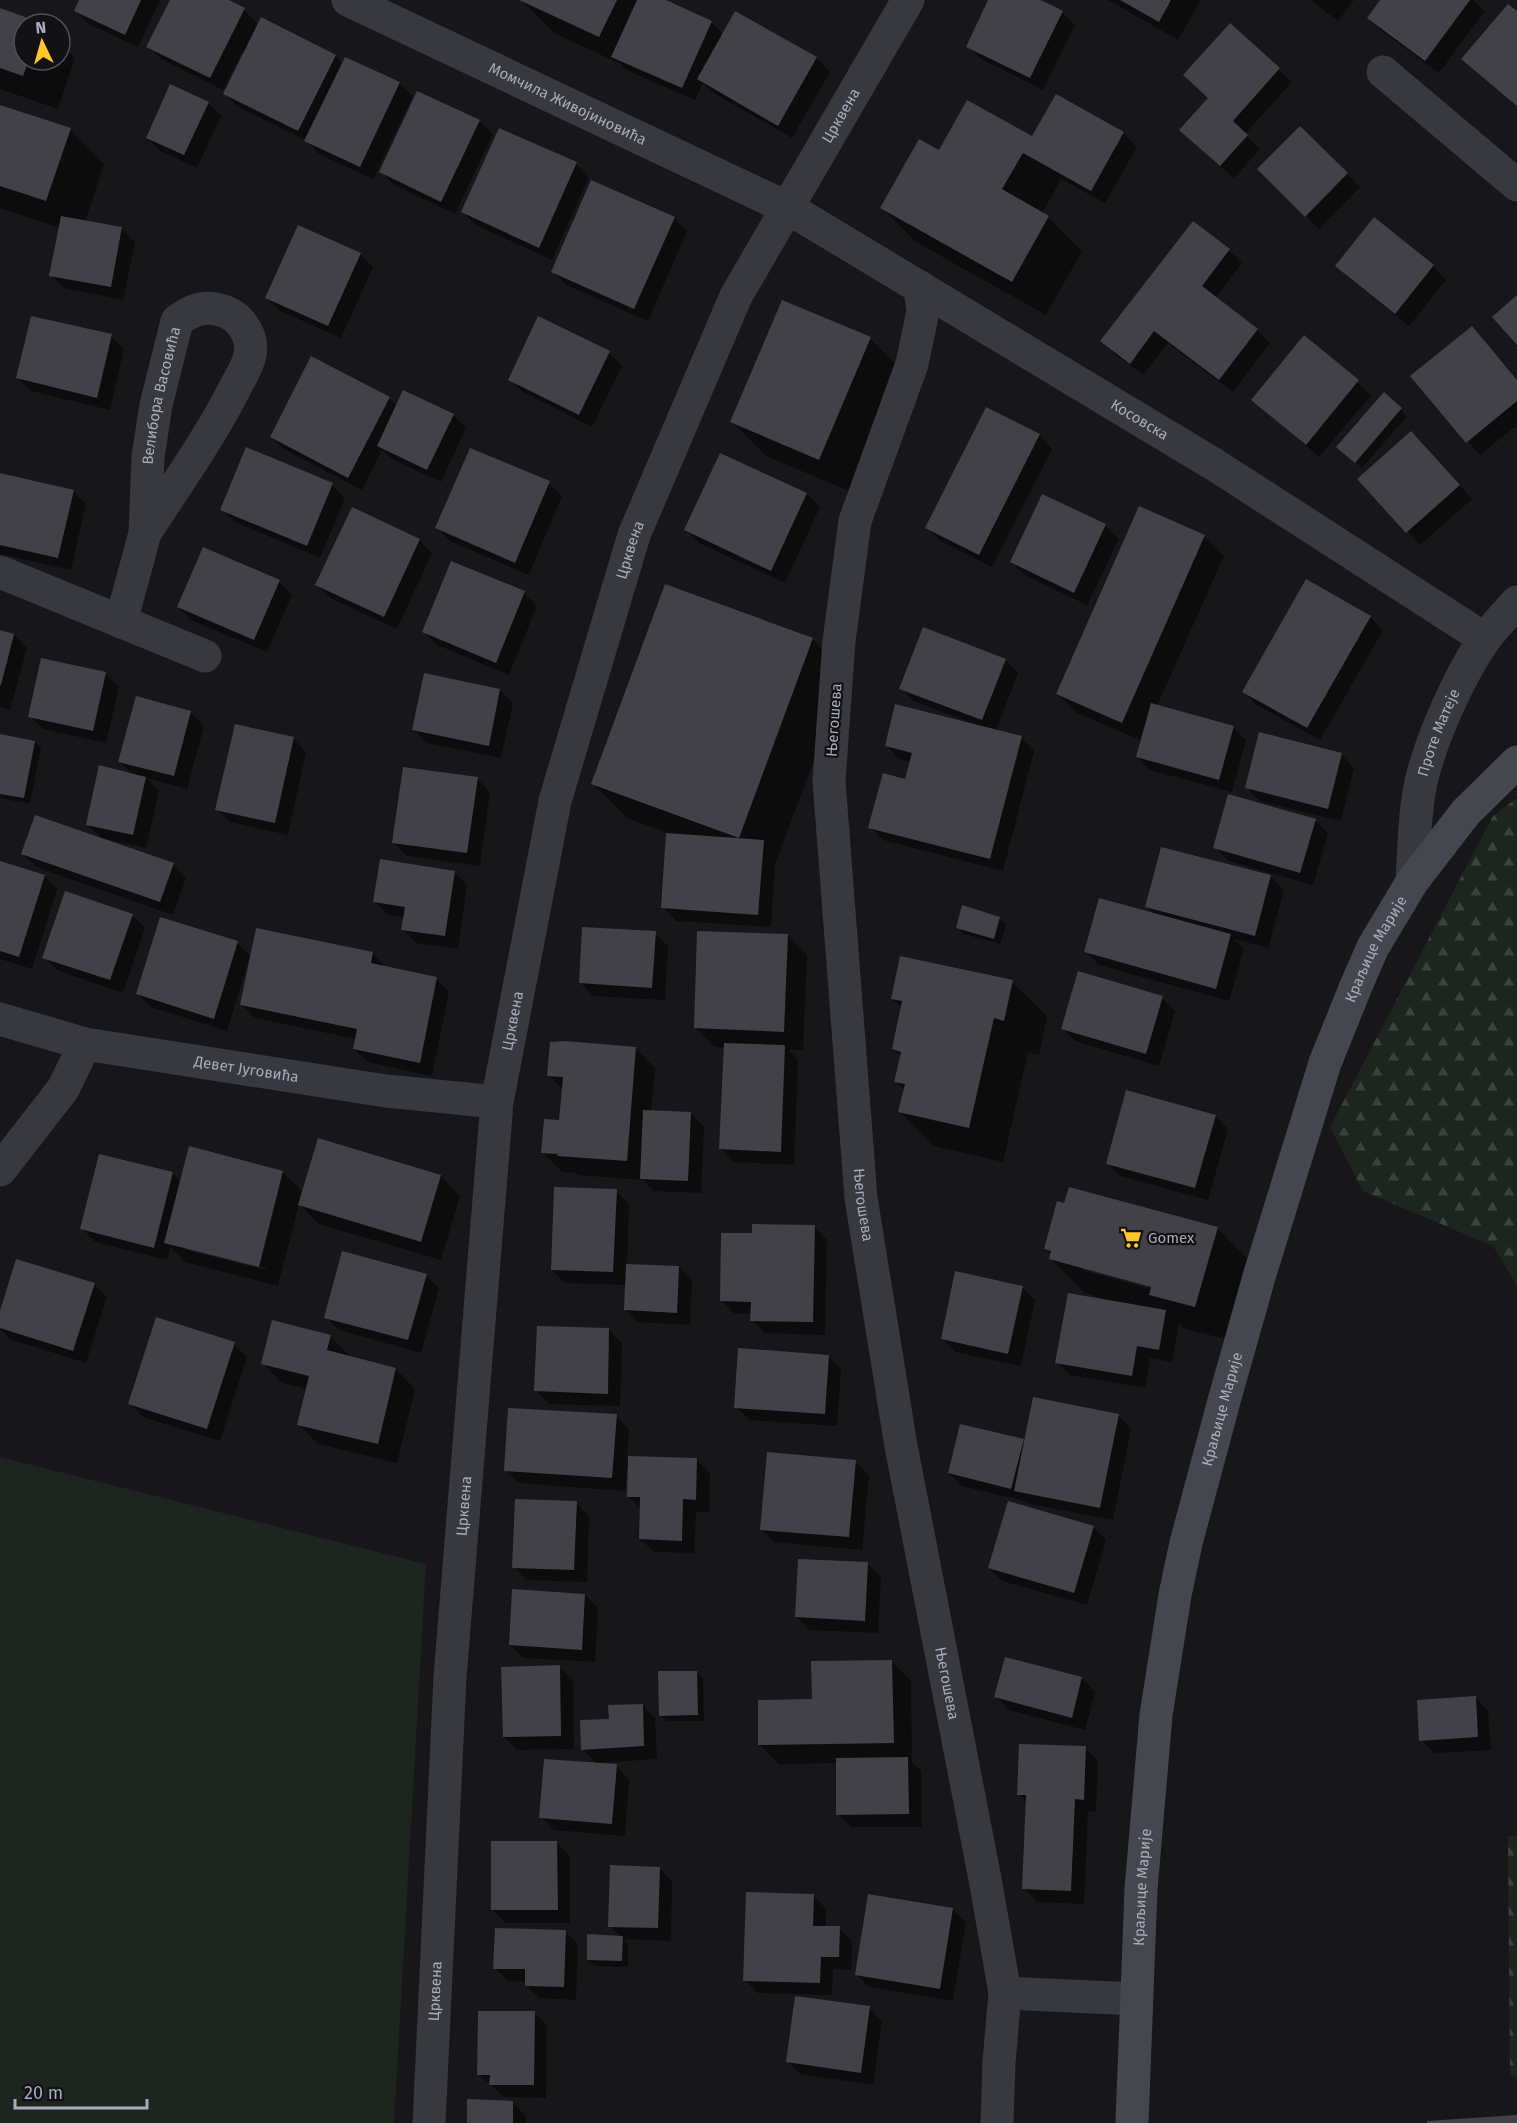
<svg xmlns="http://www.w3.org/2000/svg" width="1517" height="2123" viewBox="0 0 1517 2123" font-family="'Fira Sans',sans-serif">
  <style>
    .forest { fill: url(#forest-firs) }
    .garden { fill: #1c251e }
    .shadow { fill: #0007; fill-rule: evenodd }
    .building { fill: #414147 }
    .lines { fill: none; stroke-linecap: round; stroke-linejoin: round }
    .street { stroke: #38383f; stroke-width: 33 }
    .secondary { stroke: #45474f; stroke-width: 33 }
    .labels { text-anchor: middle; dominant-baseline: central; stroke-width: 4.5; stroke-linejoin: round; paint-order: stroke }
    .street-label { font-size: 15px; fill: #a8acbb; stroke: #121215 }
    .poi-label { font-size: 15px; fill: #a8acbb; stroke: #121215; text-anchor: start }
  </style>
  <defs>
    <pattern id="forest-firs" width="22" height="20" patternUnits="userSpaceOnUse" patternTransform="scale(1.5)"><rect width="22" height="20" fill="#1c251e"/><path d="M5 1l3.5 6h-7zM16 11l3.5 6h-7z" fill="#3a423d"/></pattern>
  </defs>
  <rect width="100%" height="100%" fill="#17171a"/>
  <g class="forest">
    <polygon points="1517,798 1517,1285 1493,1246 1363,1191 1330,1127 1493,816"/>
    <polygon points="1508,1836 1517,1836 1517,2078 1510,2074"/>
  </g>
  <polygon class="garden" points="0,1457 426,1564 394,2123 0,2123"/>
  <g class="shadow">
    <polygon points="80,0 160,0 138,47 89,24 75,11"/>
    <polygon points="171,0 225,0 244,10 259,25 335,56 343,64 399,83 413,96 373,179 319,154 307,141 238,107 225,93 244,55 242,53 223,90 161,59 148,46"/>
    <polygon points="521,0 667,0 666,2 711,22 724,35 736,13 817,58 830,72 792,138 712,92 703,83 695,100 626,70 621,64 554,33"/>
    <polygon points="990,0 1037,0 1062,12 1075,25 1043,90 981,59 967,46"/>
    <polygon points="1108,0 1201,0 1178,40"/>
    <polygon points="1310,0 1354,0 1338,21"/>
    <polygon points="1382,0 1473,0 1485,11 1439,73 1382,31 1369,18"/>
    <polygon points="0,10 41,24 24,24 24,60 60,60 60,43 75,58 58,109 0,89"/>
    <polygon points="1230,25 1292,82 1245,134 1260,149 1234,178 1194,143 1210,99"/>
    <polygon points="1057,96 1123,133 1137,147 1105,203 1061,179 1042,214 1048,217 1082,251 1046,315 916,242 882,208 939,152 1033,139"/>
    <polygon points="208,103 221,116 197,168 160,151 147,138"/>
    <polygon points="0,107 70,130 104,164 85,222 121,229 135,242 123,300 64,288 51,275 60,228 0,208"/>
    <polygon points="479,121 493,134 455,214 394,185 381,172"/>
    <polygon points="1300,128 1360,187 1319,229 1259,169"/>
    <polygon points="576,164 589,177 552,260 476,225 463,212"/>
    <polygon points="674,218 687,231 648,321 566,285 553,272"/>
    <polygon points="1193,223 1229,250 1242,263 1215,299 1257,330 1270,343 1233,392 1168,343 1143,375 1115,354 1102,341"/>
    <polygon points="360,254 373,267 341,338 280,311 267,298"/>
    <polygon points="1337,266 1433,266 1446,280 1409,326 1350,279"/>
    <polygon points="1472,328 1517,380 1517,425 1480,455 1412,376"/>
    <polygon points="111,336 124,349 110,410 31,391 18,378"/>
    <polygon points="1305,337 1371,395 1319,457 1253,400"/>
    <polygon points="870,339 905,373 854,493 766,456 732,422"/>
    <polygon points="609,353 622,366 592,427 523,392 510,379"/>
    <polygon points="1384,394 1407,416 1362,468 1345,453"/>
    <polygon points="389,398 397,406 453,415 466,428 441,482 392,459 382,450 362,490 285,450 271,437"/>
    <polygon points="1039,435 1052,449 992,567 940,541 927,528"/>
    <polygon points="1424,446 1472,499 1420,545 1359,479"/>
    <polygon points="721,455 807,494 820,507 785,583 699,543 686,530"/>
    <polygon points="0,475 73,491 86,504 71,570 0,554"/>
    <polygon points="549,483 562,496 529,575 450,541 437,528"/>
    <polygon points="332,485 345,498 320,558 235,522 222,509"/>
    <polygon points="1042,496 1105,526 1119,539 1087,605 1025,575 1011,562"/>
    <polygon points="1204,536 1224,556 1157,706 1233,727 1246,740 1232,792 1150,770 1137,757 1142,741 1077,713 1057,694"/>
    <polygon points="419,540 432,553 397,629 330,598 317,585"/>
    <polygon points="452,563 524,593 537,606 509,675 437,645 424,632"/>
    <polygon points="279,582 292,595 267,652 191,620 178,607"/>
    <polygon points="1370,617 1383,630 1320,740 1257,705 1244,692"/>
    <polygon points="0,631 14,635 27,648 10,710 0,707"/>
    <polygon points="812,639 846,674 775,865 771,927 676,921 663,907 668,833 627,818 593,784"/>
    <polygon points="1005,660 1018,673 996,731 1021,738 1034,751 1003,871 883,840 870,827 906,781 911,762 899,759 886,745 965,723 966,721 914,701 901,688"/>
    <polygon points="105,674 119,687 106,743 43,729 30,716"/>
    <polygon points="500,690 513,703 501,758 427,743 414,730"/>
    <polygon points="137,698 191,713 204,726 187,789 146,778 159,791 146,848 101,838 87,824 133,775 120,762"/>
    <polygon points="293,738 306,752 288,835 230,822 217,809"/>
    <polygon points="35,742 41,748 30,804 0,798 0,744"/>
    <polygon points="1341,754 1354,768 1341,821 1260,801 1247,788"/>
    <polygon points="477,778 490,792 480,866 407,856 393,842"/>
    <polygon points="1315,820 1328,833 1313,885 1228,861 1215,847"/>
    <polygon points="23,854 173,865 186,878 173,915 36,867"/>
    <polygon points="0,862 44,876 57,889 32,969 0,959"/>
    <polygon points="454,872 467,885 458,949 416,943 403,929 405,918 388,915 375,902"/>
    <polygon points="1271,877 1284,890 1268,948 1234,939 1244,949 1229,1001 1099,965 1086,952 1155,914 1147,906"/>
    <polygon points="132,915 145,928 123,993 57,970 44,957"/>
    <polygon points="1000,918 1006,924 1000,944 964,934 958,927"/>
    <polygon points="655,933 668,946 665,1000 593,996 580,982"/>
    <polygon points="787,935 807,955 803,1050 788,1050 798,1059 794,1165 734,1162 721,1149 725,1048 715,1047 695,1028"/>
    <polygon points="237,943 250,956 227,1031 151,1007 138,994"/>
    <polygon points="372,953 385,966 436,978 449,992 432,1076 368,1062 354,1049 356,1039 255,1018 242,1005"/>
    <polygon points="1012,982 1047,1016 1039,1055 1028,1052 1003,1162 934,1146 900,1112 905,1091 896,1082 902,1057 893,1049 902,1008 892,999"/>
    <polygon points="1162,998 1175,1011 1159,1066 1075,1041 1062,1028"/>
    <polygon points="635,1048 655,1068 651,1112 691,1113 704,1127 701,1193 654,1191 643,1180 578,1175 576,1173 562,1172 543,1153 561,1121 563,1090 549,1075"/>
    <polygon points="1215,1116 1228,1129 1208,1200 1120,1176 1107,1163"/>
    <path d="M319 1140 441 1176 460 1196 441 1260 319 1224 299 1204 278 1286 185 1262 170 1247 167 1260 95 1242 82 1228 172 1173 181 1183 283 1172 303 1193ZM187 1247 266 1268V1270L187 1250Z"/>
    <polygon points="616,1191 629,1204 627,1265 679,1267 692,1280 690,1325 638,1322 625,1309 626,1285 565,1283 552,1270"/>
    <polygon points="814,1227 827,1240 825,1335 765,1333 752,1320 752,1314 735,1314 722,1301 753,1234"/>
    <path d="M1217 1228 1252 1263 1230 1340 1185 1329 1179 1323 1172 1362 1150 1358 1145 1388 1070 1375 1057 1362 1105 1299 1085 1293 1051 1259 1052 1255 1045 1248ZM1082 1267 1159 1288 1158 1291 1082 1270Z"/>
    <polygon points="426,1275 439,1288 421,1353 339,1330 326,1317"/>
    <polygon points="94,1284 107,1297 86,1363 10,1339 0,1329 0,1316"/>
    <polygon points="1022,1287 1035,1300 1021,1366 955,1352 942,1338"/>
    <polygon points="609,1330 622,1343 620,1406 549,1404 536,1391"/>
    <polygon points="330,1336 350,1356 349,1358 396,1369 415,1389 397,1463 318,1444 299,1424 308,1389 282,1383 263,1363"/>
    <polygon points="234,1344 247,1357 220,1441 143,1417 130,1404"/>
    <polygon points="828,1356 841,1369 837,1426 749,1420 736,1407"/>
    <polygon points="1118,1415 1131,1429 1113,1520 1029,1504 1025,1500 1024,1501 962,1486 949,1473 961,1425 1026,1441"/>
    <polygon points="616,1416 629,1429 627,1457 697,1460 710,1473 709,1512 696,1512 694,1553 654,1552 640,1539 641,1510 628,1496 629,1469 627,1469 625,1491 519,1483 505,1470"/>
    <polygon points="855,1461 869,1475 862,1550 774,1542 761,1529"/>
    <polygon points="576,1503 589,1516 587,1582 527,1580 514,1567"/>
    <polygon points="1093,1527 1106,1540 1087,1605 1002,1581 989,1568"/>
    <polygon points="868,1564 881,1577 878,1633 810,1630 797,1617"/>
    <polygon points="585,1595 598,1608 595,1662 523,1658 510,1645"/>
    <polygon points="891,1661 911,1681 912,1763 921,1771 922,1827 851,1827 838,1814 837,1763 779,1764 760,1745 814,1701"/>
    <polygon points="559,1667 573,1680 574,1749 517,1750 504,1737"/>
    <polygon points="697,1672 703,1679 704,1721 667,1721 660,1715"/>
    <polygon points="1082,1678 1095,1692 1085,1730 1009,1710 996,1697"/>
    <polygon points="1475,1697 1488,1711 1491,1750 1434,1753 1421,1740"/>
    <polygon points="642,1705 655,1718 657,1759 596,1763 583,1749 610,1720"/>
    <polygon points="1085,1748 1098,1761 1096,1812 1088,1811 1084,1904 1037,1902 1024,1888 1027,1803 1019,1794"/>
    <polygon points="616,1766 629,1779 625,1836 554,1830 541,1817"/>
    <polygon points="557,1843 570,1856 570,1923 506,1923 492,1910"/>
    <polygon points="659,1868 672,1882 671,1941 624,1939 628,1944 628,1967 595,1966 588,1960 621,1937 610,1926"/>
    <polygon points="813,1895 826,1909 826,1928 839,1928 852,1941 851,1970 833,1969 832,1995 758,1993 745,1980"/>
    <polygon points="869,1895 953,1910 966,1923 953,2001 869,1987 856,1974"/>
    <polygon points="565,1931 578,1944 576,2000 539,1998 526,1985 526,1982 508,1981 495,1968"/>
    <polygon points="869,2008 882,2021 873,2085 800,2074 787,2061"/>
    <polygon points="534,2012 547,2025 546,2098 504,2097 478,2074"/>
    <polygon points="513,2103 526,2116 526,2123 468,2123"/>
  </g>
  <g class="building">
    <polygon points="79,0 141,0 125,35 74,11"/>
    <polygon points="170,0 229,0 245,8 210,78 146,47"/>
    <polygon points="519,0 617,0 599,37"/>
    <polygon points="637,0 666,0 712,21 682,88 611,57"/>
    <polygon points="988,0 1041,0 1063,11 1030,78 966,47"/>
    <polygon points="1120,0 1171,0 1159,22"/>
    <polygon points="1380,0 1470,0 1425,61 1367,18"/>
    <polygon points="1508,4 1517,11 1517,106 1461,59"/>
    <polygon points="0,8 45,24 24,24 24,60 29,60 23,76 0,68"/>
    <polygon points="735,11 817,57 778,126 697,79"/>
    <polygon points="261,17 336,55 298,131 223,94"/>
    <polygon points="1230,23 1280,68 1233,121 1248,135 1220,166 1179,130 1208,98 1183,75"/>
    <polygon points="345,57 400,82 360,167 304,141"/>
    <polygon points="170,84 209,102 184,155 146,138"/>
    <polygon points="417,91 480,120 441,202 379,172"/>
    <polygon points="1056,94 1124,132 1091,191 1023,153 1002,189 1049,216 1012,282 880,208 919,139 939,150 967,100 1032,136"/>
    <polygon points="0,105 71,128 46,201 0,186"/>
    <polygon points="1300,126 1348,173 1305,217 1257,169"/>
    <polygon points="499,128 577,162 539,248 461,212"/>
    <polygon points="591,180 675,217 634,309 551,272"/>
    <polygon points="61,216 122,227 111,287 49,276"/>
    <polygon points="1374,217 1434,265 1395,314 1335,266"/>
    <polygon points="1193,221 1230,249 1202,286 1258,329 1219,380 1154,331 1130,364 1100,341"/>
    <polygon points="298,225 361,253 328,326 265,298"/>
    <polygon points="1517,295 1517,345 1492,317"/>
    <polygon points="782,300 871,337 819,460 730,422"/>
    <polygon points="31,316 112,334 97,398 16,378"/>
    <polygon points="538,316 610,351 579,415 508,380"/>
    <polygon points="1472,326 1517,380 1517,401 1466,443 1410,376"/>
    <polygon points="1304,335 1359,380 1306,445 1251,400"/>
    <polygon points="311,356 390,397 348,478 270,437"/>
    <polygon points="403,390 454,414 427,470 377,446"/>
    <polygon points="1384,392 1402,408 1355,463 1336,447"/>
    <polygon points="986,407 1040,434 979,555 925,528"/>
    <polygon points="1411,431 1460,485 1406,533 1357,479"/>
    <polygon points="246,447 333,483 307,546 220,510"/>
    <polygon points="470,448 550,481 515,563 435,528"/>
    <polygon points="720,453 807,493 771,571 684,530"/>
    <polygon points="0,473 74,490 58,558 0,545"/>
    <polygon points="1042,494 1106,524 1074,593 1010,562"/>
    <polygon points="1139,506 1205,535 1122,723 1056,694"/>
    <polygon points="352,507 420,539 384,617 315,585"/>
    <polygon points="203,547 280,580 254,640 177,607"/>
    <polygon points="451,561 525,591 496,663 422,632"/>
    <polygon points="1306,579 1371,616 1307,728 1242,692"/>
    <polygon points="665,584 813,638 739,838 591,784"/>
    <polygon points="923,627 1006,659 982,720 899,689"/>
    <polygon points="0,630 14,634 1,685 0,685"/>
    <polygon points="41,658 106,672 93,731 28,717"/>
    <polygon points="424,673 500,689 489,746 412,730"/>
    <polygon points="136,696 191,711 174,776 118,762"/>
    <polygon points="1151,703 1234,726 1219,780 1136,757"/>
    <polygon points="895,704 1022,736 990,859 868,828 883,773 905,779 912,753 885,746"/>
    <polygon points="235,724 294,737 275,823 215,810"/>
    <polygon points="1259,732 1342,753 1328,809 1245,788"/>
    <polygon points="0,734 35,741 24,798 0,794"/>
    <polygon points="99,765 146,777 133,835 86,825"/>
    <polygon points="403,767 478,777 467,853 392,843"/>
    <polygon points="1228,794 1316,819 1300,873 1213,848"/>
    <polygon points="35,815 174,863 160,902 21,854"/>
    <polygon points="666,833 764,840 758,915 661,908"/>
    <polygon points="1161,847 1271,875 1255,936 1145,907"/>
    <polygon points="380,859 455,871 445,936 401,930 405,907 373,902"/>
    <polygon points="0,861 45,875 19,957 0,951"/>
    <polygon points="65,891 133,914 110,980 42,958"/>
    <polygon points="1099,898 1231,934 1216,989 1084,952"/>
    <polygon points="962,905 1000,917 994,939 956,928"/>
    <polygon points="160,917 238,941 214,1019 136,994"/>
    <polygon points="582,927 656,931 652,988 579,983"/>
    <polygon points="256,928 373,952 371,963 437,977 420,1063 353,1049 357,1029 240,1005"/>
    <polygon points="697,931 788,934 784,1032 694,1028"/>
    <polygon points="900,956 1013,980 1004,1021 994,1018 969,1128 898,1112 905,1084 894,1082 901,1052 892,1049 902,1001 891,999"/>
    <polygon points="1078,971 1163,996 1146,1054 1061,1029"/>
    <polygon points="565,1041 636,1047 627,1161 557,1156 558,1154 541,1153 544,1119 559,1120 563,1077 547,1076 550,1042"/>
    <polygon points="724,1043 785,1045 781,1152 719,1149"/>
    <polygon points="1126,1090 1216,1115 1195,1188 1106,1164"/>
    <polygon points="643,1110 691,1112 688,1181 640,1179"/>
    <polygon points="318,1138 441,1175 421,1242 298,1205"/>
    <polygon points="189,1146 283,1171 259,1267 164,1243"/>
    <polygon points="99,1154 173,1172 154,1248 80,1229"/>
    <polygon points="554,1187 617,1189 613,1272 551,1270"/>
    <polygon points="1069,1187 1218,1227 1195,1307 1149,1295 1151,1287 1049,1259 1051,1251 1044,1249 1057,1201 1064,1203"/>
    <polygon points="752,1224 815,1225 813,1322 750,1321 751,1302 720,1301 721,1233 752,1233"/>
    <polygon points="342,1251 427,1274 408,1340 324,1318"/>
    <polygon points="16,1259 95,1283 73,1351 0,1328 0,1311"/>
    <polygon points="626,1264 679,1266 677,1313 624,1310"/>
    <polygon points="955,1271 1023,1286 1008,1354 941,1339"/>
    <polygon points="1068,1293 1166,1310 1159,1350 1137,1346 1132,1376 1055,1363"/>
    <polygon points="156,1317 235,1342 207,1429 128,1404"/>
    <polygon points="272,1320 331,1335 327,1350 396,1368 378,1444 297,1425 309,1376 261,1364"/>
    <polygon points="537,1326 609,1328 608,1394 534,1391"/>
    <polygon points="738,1348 829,1355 825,1414 734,1408"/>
    <polygon points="1033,1397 1119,1414 1100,1508 1014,1491"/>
    <polygon points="508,1408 617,1414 612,1478 504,1471"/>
    <polygon points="960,1424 1024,1439 1011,1489 948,1473"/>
    <polygon points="767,1452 856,1460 849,1537 760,1530"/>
    <polygon points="628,1456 697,1458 696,1500 683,1499 682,1541 639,1539 640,1497 627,1497"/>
    <polygon points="515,1499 577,1501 574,1570 512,1568"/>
    <polygon points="1008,1501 1094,1526 1074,1593 988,1568"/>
    <polygon points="798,1559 868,1562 865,1621 795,1617"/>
    <polygon points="512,1589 585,1594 582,1650 509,1645"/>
    <polygon points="1005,1657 1082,1677 1072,1718 994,1697"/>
    <polygon points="892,1660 894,1743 758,1745 758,1700 812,1699 811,1661"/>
    <polygon points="560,1665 561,1736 503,1737 501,1667"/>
    <polygon points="658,1671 697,1671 698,1715 659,1716"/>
    <polygon points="1476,1696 1478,1737 1419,1741 1417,1700"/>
    <polygon points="643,1704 644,1746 581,1750 580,1720 609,1719 608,1705"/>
    <polygon points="1019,1744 1086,1746 1084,1800 1075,1799 1071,1891 1022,1889 1026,1795 1017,1795"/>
    <polygon points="908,1757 909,1814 836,1815 836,1758"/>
    <polygon points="544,1759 617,1764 612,1824 539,1818"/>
    <polygon points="491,1841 557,1841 558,1910 491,1910"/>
    <polygon points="610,1865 660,1867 658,1928 608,1927"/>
    <polygon points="746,1892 814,1894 813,1926 840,1926 839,1957 821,1957 820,1983 743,1981"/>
    <polygon points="868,1894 953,1908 940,1989 855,1975"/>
    <polygon points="495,1928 566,1930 564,1987 525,1986 525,1969 493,1969"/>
    <polygon points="587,1934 623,1936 622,1961 587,1960"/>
    <polygon points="795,1996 870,2006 861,2073 786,2062"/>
    <polygon points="478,2011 535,2011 534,2085 489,2085 490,2075 477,2075"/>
    <polygon points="467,2099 513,2101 513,2123 467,2123"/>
    <polygon points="1517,2115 1517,2123 1427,2123 1427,2121"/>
  </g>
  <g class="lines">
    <g class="street">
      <path id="s1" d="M348 0 788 208 1215 465 1485 639"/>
      <polyline points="1383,72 1517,185"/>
      <path id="s2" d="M920 287 923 311 912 364 855 521 839 641 829 781 861 1198 901 1446 985 1879 1005 1993 999 2062 997 2123"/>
      <polyline points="0,572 205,656"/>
      <path id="s3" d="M121 622 145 533 148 457 156 405 177 321C190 311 203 305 220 310 238 314 254 334 250 355 248 366 240 378 235 388 209 439 176 485 145 533"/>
      <path id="s4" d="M1412 882C1414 849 1414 815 1421 782 1431 739 1459 676 1484 640 1494 627 1506 614 1517 602"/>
      <path id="s5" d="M0 1019 85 1044 386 1091 497 1102"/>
      <polyline points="0,1170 63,1089 85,1044"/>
      <polyline points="1005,1993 1136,1999"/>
      <path id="s6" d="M429 2123 450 1677 497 1102 555 801 634 535 736 296 908 0"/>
    </g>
    <path class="secondary" id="s7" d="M1132 2123 1141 1889 1156 1715 1175 1595 1186 1543 1224 1401 1259 1277 1325 1063 1356 986 1373 947 1412 882 1466 812 1517 762"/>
  </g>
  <defs>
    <symbol id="supermarket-bare" viewBox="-9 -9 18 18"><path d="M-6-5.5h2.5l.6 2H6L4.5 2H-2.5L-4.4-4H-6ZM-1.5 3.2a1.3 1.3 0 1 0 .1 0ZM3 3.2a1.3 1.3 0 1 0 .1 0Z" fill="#ffc72a" stroke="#121215" stroke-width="2.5" paint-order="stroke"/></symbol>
  </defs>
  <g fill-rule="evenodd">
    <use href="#supermarket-bare" x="1116" y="1223" width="30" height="30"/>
  </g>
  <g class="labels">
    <g class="street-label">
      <text stroke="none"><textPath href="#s1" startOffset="243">Момчила Живојиновића</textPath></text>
      <text stroke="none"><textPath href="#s6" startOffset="2076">Црквена</textPath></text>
      <text stroke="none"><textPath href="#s3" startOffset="231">Велибора Васовића</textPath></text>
      <text stroke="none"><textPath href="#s1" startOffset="897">Косовска</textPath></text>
      <text stroke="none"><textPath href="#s6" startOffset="1592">Црквена</textPath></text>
      <text transform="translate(834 720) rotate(-86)">Његошева</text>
      <text stroke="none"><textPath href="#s4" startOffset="153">Проте Матеје</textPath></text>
      <text stroke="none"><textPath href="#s7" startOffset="1208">Краљице Марије</textPath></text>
      <text stroke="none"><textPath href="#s6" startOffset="1106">Црквена</textPath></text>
      <text stroke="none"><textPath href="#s5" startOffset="252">Девет Југовића</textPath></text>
      <text stroke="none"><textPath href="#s2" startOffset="932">Његошева</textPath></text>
      <text stroke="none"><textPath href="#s7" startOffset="722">Краљице Марије</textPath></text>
      <text stroke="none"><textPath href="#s6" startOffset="618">Црквена</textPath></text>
      <text stroke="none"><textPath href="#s2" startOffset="1418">Његошева</textPath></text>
      <text stroke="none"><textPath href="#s7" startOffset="236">Краљице Марије</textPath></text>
      <text stroke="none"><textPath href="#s6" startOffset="132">Црквена</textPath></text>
    </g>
    <g class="poi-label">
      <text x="1148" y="1238">Gomex</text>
    </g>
  </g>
  <g transform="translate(42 42) rotate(355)"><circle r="28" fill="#121215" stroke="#4e5057" stroke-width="1.5"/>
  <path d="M0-4.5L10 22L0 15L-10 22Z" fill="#ffc72a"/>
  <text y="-9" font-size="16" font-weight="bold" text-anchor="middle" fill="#a8acbb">N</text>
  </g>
  <path d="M15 2099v9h132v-9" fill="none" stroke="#a8acbb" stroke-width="3"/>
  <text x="24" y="2099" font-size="18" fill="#a8acbb" stroke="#121215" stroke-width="4.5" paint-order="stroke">20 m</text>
</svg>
